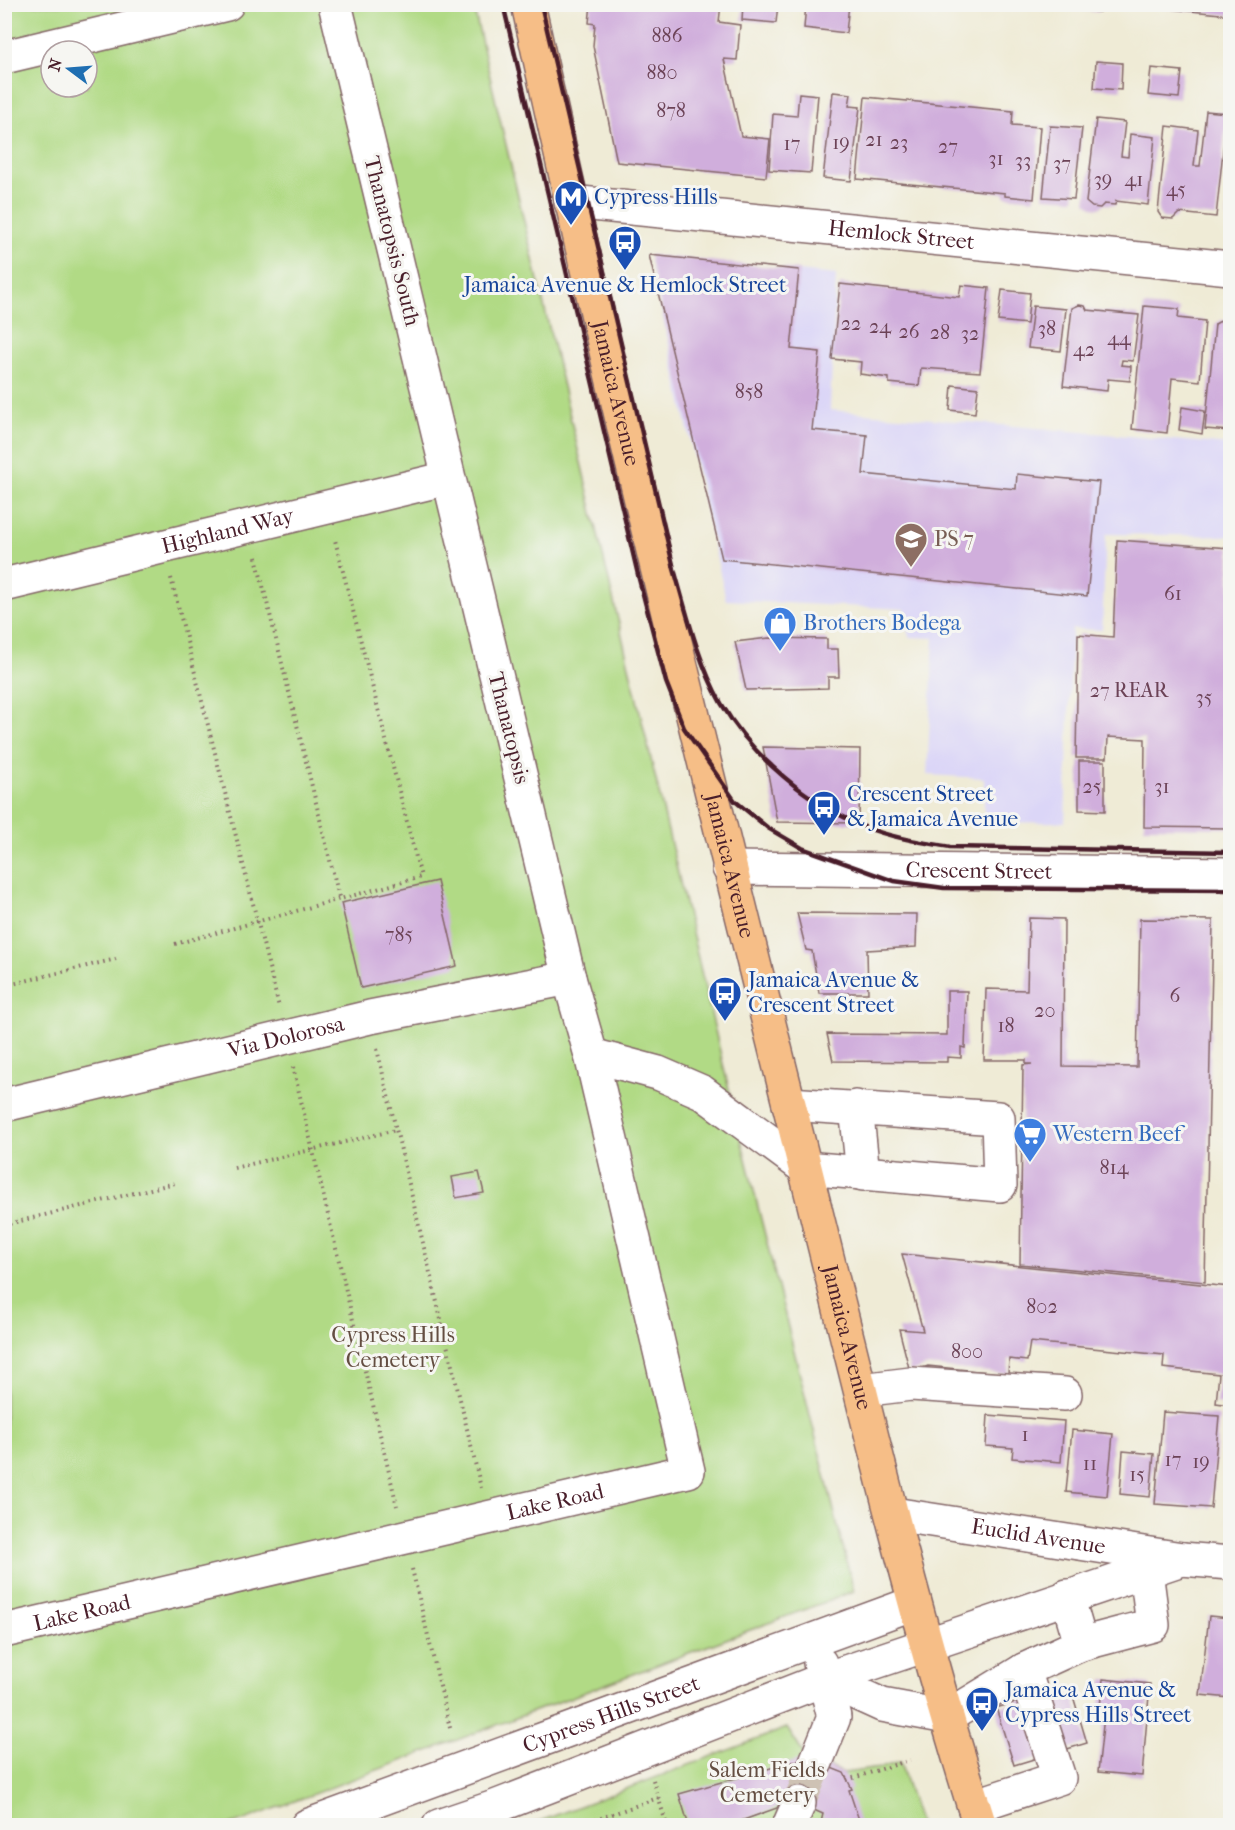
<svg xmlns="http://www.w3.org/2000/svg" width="1235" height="1830" viewBox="0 0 1235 1830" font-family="'IM FELL French Canon',serif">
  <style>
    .built { fill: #dbd6f7 }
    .green { fill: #b1da85; stroke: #7e7c58; stroke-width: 1.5; fill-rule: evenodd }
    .building { fill: #d0aedc }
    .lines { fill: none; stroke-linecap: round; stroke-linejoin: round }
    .minor-tunnel { stroke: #cec2b4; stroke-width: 33; stroke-dasharray: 33 16; stroke-linecap: butt }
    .minor-casing { stroke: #846667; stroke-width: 36 }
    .major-casing { stroke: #846667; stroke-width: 36 }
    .path { stroke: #846667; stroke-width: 4; stroke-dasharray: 1.5 4.5; stroke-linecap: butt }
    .minor { stroke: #fff; stroke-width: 33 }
    .major { stroke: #f6be87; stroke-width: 33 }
    .rail { stroke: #4a1f2b; stroke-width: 4.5 }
    .labels { text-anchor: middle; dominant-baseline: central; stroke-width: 6; stroke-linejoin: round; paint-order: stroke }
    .number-label { font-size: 20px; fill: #6c4357 }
    .transit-label { font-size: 22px; fill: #164399; stroke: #f6f6f2; text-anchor: start }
    .street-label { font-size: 22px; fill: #4a1f2b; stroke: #f6f6f2 }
    .education-label { font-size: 22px; fill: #785e54; stroke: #f6f6f2; text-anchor: start }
    .shop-label { font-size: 22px; fill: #366cbe; stroke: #f6f6f2; text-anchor: start }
    .park-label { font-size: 22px; fill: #644e42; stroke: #f6f6f2 }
  </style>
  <rect width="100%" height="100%" fill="#f6f6f2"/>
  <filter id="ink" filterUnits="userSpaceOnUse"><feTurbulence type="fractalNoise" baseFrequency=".0167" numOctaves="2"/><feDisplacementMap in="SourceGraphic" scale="12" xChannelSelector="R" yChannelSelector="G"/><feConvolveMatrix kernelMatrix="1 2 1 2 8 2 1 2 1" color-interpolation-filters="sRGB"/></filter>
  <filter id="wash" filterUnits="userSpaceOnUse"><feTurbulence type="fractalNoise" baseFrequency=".008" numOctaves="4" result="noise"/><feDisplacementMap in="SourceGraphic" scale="24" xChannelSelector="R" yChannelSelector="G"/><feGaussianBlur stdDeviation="1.35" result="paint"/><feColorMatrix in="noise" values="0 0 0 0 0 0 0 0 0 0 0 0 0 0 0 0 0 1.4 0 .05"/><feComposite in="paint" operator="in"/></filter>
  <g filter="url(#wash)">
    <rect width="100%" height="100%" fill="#efebd6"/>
    <polygon class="built" points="649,255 836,275 830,410 1230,445 1230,536 1106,534 1102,630 1072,629 1065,822 984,823 984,778 927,775 934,638 909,637 904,609 726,600"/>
    <g class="green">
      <path d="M5 5H473L735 1115 854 1591 231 1825 5 1826ZM51 51H87V87H51Z"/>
      <polygon points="787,1728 806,1758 844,1773 880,1768 900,1762 920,1825 527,1826"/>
    </g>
    <g id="blocks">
      <g class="building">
        <polygon points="591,4 721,4 719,22 740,25 737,60 724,59 741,136 770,139 766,177 617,162 593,46 595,24 589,23"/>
        <polygon points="743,4 778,4 776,23 742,20"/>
        <polygon points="806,4 849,4 846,33 804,28"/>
        <polygon points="1042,4 1099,4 1099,12 1042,6"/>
        <polygon points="1141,4 1230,4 1230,15 1141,6"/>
        <polygon points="1096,61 1122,63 1121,90 1094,88"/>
        <polygon points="1151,68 1182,71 1179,98 1148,95"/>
        <polygon points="833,92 851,94 849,106 860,107 851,181 823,178"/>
        <polygon points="799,93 818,95 811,173 769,170 773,114 797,116"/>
        <polygon points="865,97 1013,111 1012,125 1040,127 1034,199 1005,196 1005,193 857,179"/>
        <polygon points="1206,111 1227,113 1216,217 1179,213 1173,219 1162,218 1158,212 1167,126 1198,130 1194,166 1200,166"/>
        <polygon points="1096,119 1125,122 1121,156 1128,157 1130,134 1155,137 1148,205 1116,201 1115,205 1104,204 1100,208 1092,207 1086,202"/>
        <polygon points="1050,126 1082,128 1074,199 1043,197"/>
        <polygon points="1229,196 1230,196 1230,218 1227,218"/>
        <polygon points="649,255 799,270 791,349 820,352 812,430 867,435 863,474 1016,489 1017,474 1099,482 1087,596 722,559"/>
        <polygon points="840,284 959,297 961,285 989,288 980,372 921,368 919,386 889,383 889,378 860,374 861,362 832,359"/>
        <polygon points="1002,290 1030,293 1027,324 998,321"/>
        <polygon points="1079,305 1085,306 1087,310 1139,315 1133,361 1122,360 1121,365 1131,366 1130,381 1108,379 1107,391 1063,386 1072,308"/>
        <polygon points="1033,306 1066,309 1061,351 1028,348"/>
        <polygon points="1144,306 1179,309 1178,318 1205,321 1200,381 1172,378 1167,433 1132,429"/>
        <polygon points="1222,320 1230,322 1230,431 1205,429 1215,324"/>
        <polygon points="952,385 978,388 975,413 950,410"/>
        <polygon points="1182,407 1205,411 1202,434 1179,430"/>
        <polygon points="1117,540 1230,548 1230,828 1144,827 1145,739 1108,737 1107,758 1076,758 1078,634 1113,637"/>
        <polygon points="769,638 827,639 827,649 838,649 839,677 828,677 828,688 746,690 735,642"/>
        <polygon points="763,747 860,749 859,823 777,822"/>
        <polygon points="1079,761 1105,761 1105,811 1079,810"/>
        <polygon points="437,881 457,966 361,988 341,903"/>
        <polygon points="797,913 917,914 916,947 867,950 868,993 819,993 812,951 806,950"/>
        <polygon points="1029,918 1064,919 1063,1066 1137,1067 1140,919 1213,920 1205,1282 1020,1264 1023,1065 1032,1064 1026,1064 1026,1060 984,1060 986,989 1027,990"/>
        <polygon points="947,991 967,991 965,1048 961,1047 961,1058 947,1057 947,1062 833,1061 827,1034 947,1035"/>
        <polygon points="479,1172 484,1193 456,1198 452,1177"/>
        <polygon points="902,1254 1230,1287 1230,1405 1216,1403 1219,1374 1163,1368 1164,1355 1030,1342 1027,1361 1009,1359 1008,1374 928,1366 910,1372 899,1329 923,1331"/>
        <polygon points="1163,1412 1219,1416 1211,1508 1155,1504"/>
        <polygon points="988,1415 1064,1421 1061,1462 1012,1458 1013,1448 986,1446"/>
        <polygon points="1072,1430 1113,1434 1107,1496 1066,1492"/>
        <polygon points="1123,1451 1154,1454 1150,1497 1120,1494"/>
        <polygon points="1209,1616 1230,1618 1230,1698 1200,1695"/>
        <polygon points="1103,1679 1150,1684 1142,1776 1098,1772 1104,1716 1099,1716"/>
        <polygon points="1070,1686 1087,1743 1014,1765 996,1708"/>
        <polygon points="806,1758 844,1773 852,1789 849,1790 861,1826 820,1826 823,1814 784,1797 777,1808 727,1826 689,1826 679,1794"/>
      </g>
    </g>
  </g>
  <g filter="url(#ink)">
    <use href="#blocks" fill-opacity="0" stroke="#846667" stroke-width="1.5"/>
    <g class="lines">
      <polyline class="minor-tunnel" points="799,1803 816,1762"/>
      <defs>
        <g id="minor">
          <polyline points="4,57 227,4"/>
          <path id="s1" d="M571 202 1230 268"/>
          <path id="s2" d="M4 585 448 478"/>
          <path id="s3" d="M729 868 1230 874"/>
          <polyline points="591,1055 658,1073 702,1092 805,1168 1000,1185 998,1118 789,1104"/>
          <path id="s4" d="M4 1105 370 1017 569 978"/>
          <polyline points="856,1107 863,1174"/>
          <polyline points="861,1390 911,1384 1065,1394"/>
          <path id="s5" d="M893 1514 1182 1559 1230 1563"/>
          <polyline points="1067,1596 1081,1644 1153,1625 1146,1571"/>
          <path id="s6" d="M4 1631 688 1471 591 1055 569 978 335 4"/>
          <polyline points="825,1679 882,1705 947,1717 1024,1670 1081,1644"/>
          <polyline points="816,1762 834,1717 820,1663"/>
          <polyline points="974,1806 1059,1778 1024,1670"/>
          <path id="s7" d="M307 1826 914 1603"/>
          <polyline points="439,1826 495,1807 825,1679 1182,1559"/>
          <polyline points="789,1826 799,1803"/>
        </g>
        <g id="major">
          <path id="s8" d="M528 4C609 379 701 752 794 1124 853 1358 907 1595 980 1826"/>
        </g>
      </defs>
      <use href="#minor" class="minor-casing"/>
      <use href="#major" class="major-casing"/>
      <g class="path">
        <polyline points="256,557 339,897"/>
        <polyline points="171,578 279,1007"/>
        <polyline points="175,944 421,877 335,540"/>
        <polyline points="4,986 116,959"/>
        <polyline points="377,1049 481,1488"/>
        <polyline points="293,1067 397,1506"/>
        <polyline points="234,1168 396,1130"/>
        <polyline points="4,1225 175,1183"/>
        <polyline points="412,1569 451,1732"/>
        <polyline points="653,1780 667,1826"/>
        <polyline points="847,1780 910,1760"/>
        <polyline points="578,1826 658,1798"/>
      </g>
      <use href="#minor" class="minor"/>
      <use href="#major" class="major"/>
      <g class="rail">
        <polyline points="503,4 639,579 666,682 684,728 735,801 768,828 802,848 894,881 944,888 1230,890"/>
        <path d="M541 4 674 569C687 614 698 662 721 703 753 758 808 803 865 827 892 838 922 842 950 847L1230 852"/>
      </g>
    </g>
  </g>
  <defs>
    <symbol id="metro-pin" viewBox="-11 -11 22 30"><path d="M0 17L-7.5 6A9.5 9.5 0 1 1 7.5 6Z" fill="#1a4fb4" stroke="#f6f6f2"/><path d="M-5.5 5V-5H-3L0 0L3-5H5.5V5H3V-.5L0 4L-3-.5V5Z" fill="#fff"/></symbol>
    <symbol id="bus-pin" viewBox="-11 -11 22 30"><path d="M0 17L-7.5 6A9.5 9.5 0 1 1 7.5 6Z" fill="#1a4fb4" stroke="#f6f6f2"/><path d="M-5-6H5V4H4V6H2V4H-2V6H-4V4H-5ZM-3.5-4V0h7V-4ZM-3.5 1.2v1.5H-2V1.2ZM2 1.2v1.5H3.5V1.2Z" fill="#fff"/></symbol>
    <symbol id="school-pin" viewBox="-11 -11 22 30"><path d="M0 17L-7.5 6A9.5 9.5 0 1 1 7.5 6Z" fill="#8d6e63" stroke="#f6f6f2"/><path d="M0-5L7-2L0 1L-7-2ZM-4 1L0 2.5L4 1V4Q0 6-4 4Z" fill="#fff"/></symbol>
    <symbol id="shop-pin" viewBox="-11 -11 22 30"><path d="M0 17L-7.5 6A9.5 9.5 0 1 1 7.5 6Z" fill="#3f7fe0" stroke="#f6f6f2"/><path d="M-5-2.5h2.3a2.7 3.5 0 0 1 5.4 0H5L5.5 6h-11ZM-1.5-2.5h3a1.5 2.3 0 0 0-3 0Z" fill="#fff"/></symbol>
    <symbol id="supermarket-pin" viewBox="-11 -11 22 30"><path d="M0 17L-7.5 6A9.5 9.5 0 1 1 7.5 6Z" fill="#3f7fe0" stroke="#f6f6f2"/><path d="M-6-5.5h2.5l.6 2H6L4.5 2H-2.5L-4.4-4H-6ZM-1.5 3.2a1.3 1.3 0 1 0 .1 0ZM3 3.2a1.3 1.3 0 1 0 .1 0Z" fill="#fff"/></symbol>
  </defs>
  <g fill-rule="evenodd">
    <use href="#metro-pin" x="552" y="178" width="38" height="52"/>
    <use href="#bus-pin" x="606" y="223" width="38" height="52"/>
    <use href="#school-pin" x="892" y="520" width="38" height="52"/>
    <use href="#shop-pin" x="761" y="604" width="38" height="52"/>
    <use href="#bus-pin" x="805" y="788" width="38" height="52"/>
    <use href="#bus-pin" x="706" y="974" width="38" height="52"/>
    <use href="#supermarket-pin" x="1011" y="1115" width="38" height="52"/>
    <use href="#bus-pin" x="963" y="1684" width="38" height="52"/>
  </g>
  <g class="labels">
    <g class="number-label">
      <text x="667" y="35">886</text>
      <text x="662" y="72">880</text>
      <text x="671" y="110">878</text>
      <text x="874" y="139">21</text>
      <text x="841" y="142">19</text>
      <text x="899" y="142">23</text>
      <text x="792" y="143">17</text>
      <text x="948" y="146">27</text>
      <text x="996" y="158">31</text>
      <text x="1023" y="160">33</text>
      <text x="1062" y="163">37</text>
      <text x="1103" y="179">39</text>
      <text x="1134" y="179">41</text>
      <text x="1176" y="189">45</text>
      <text x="851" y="323">22</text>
      <text x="880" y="326">24</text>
      <text x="1047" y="328">38</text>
      <text x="909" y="331">26</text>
      <text x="940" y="332">28</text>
      <text x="970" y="333">32</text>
      <text x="1119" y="338">44</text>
      <text x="1084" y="349">42</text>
      <text x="749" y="391">858</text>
      <text x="1173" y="593">61</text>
      <text x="1129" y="690">27 REAR</text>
      <text x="1204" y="697">35</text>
      <text x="1092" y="786">25</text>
      <text x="1162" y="786">31</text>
      <text x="399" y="934">785</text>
      <text x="1175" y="995">6</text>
      <text x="1045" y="1010">20</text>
      <text x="1006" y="1025">18</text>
      <text x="1114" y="1167">814</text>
      <text x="1042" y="1306">802</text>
      <text x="967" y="1351">800</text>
      <text x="1025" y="1434">1</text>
      <text x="1173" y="1459">17</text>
      <text x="1201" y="1461">19</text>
      <text x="1090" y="1463">11</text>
      <text x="1137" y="1474">15</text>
    </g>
    <g class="transit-label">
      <text x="594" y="197">Cypress Hills</text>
      <text x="625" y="285" text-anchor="middle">Jamaica Avenue &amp; Hemlock Street</text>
      <text x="847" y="794">Crescent Street<tspan x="847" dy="25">&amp; Jamaica Avenue</tspan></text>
      <text x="748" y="980">Jamaica Avenue &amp;<tspan x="748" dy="25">Crescent Street</tspan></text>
      <text x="1005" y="1690">Jamaica Avenue &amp;<tspan x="1005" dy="25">Cypress Hills Street</tspan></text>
    </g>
    <g class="street-label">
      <text stroke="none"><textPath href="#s1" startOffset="332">Hemlock Street</textPath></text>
      <text transform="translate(392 241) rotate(76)">Thanatopsis South</text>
      <text stroke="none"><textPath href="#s8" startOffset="399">Jamaica Avenue</textPath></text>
      <text stroke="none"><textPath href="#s2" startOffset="230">Highland Way</textPath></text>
      <text transform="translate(509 728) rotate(76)">Thanatopsis</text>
      <text stroke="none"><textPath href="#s8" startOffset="885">Jamaica Avenue</textPath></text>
      <text stroke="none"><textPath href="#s3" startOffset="250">Crescent Street</textPath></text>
      <text stroke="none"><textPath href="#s4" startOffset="290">Via Dolorosa</textPath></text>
      <text stroke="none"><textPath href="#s8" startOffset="1371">Jamaica Avenue</textPath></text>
      <text stroke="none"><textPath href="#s6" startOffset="566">Lake Road</textPath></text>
      <text stroke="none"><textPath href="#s5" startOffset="147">Euclid Avenue</textPath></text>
      <text stroke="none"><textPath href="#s6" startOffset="80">Lake Road</textPath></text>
      <text stroke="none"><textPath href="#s7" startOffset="324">Cypress Hills Street</textPath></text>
    </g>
    <g class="education-label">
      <text x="934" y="539">PS 7</text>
    </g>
    <g class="shop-label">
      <text x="803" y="623">Brothers Bodega</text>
      <text x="1053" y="1134">Western Beef</text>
    </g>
    <g class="park-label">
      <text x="393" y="1335">Cypress Hills<tspan x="393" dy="25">Cemetery</tspan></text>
      <text x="767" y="1770">Salem Fields<tspan x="767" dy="25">Cemetery</tspan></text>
    </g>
  </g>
  <rect width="1235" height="1830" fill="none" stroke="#f6f6f2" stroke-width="24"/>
  <g transform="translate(69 69) rotate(286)"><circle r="28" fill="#f6f6f2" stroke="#b1a0a2" stroke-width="1.5"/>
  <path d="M0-4.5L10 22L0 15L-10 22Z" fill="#1f6fb2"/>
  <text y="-9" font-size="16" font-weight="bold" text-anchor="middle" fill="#4a1f2b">N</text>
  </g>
</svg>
